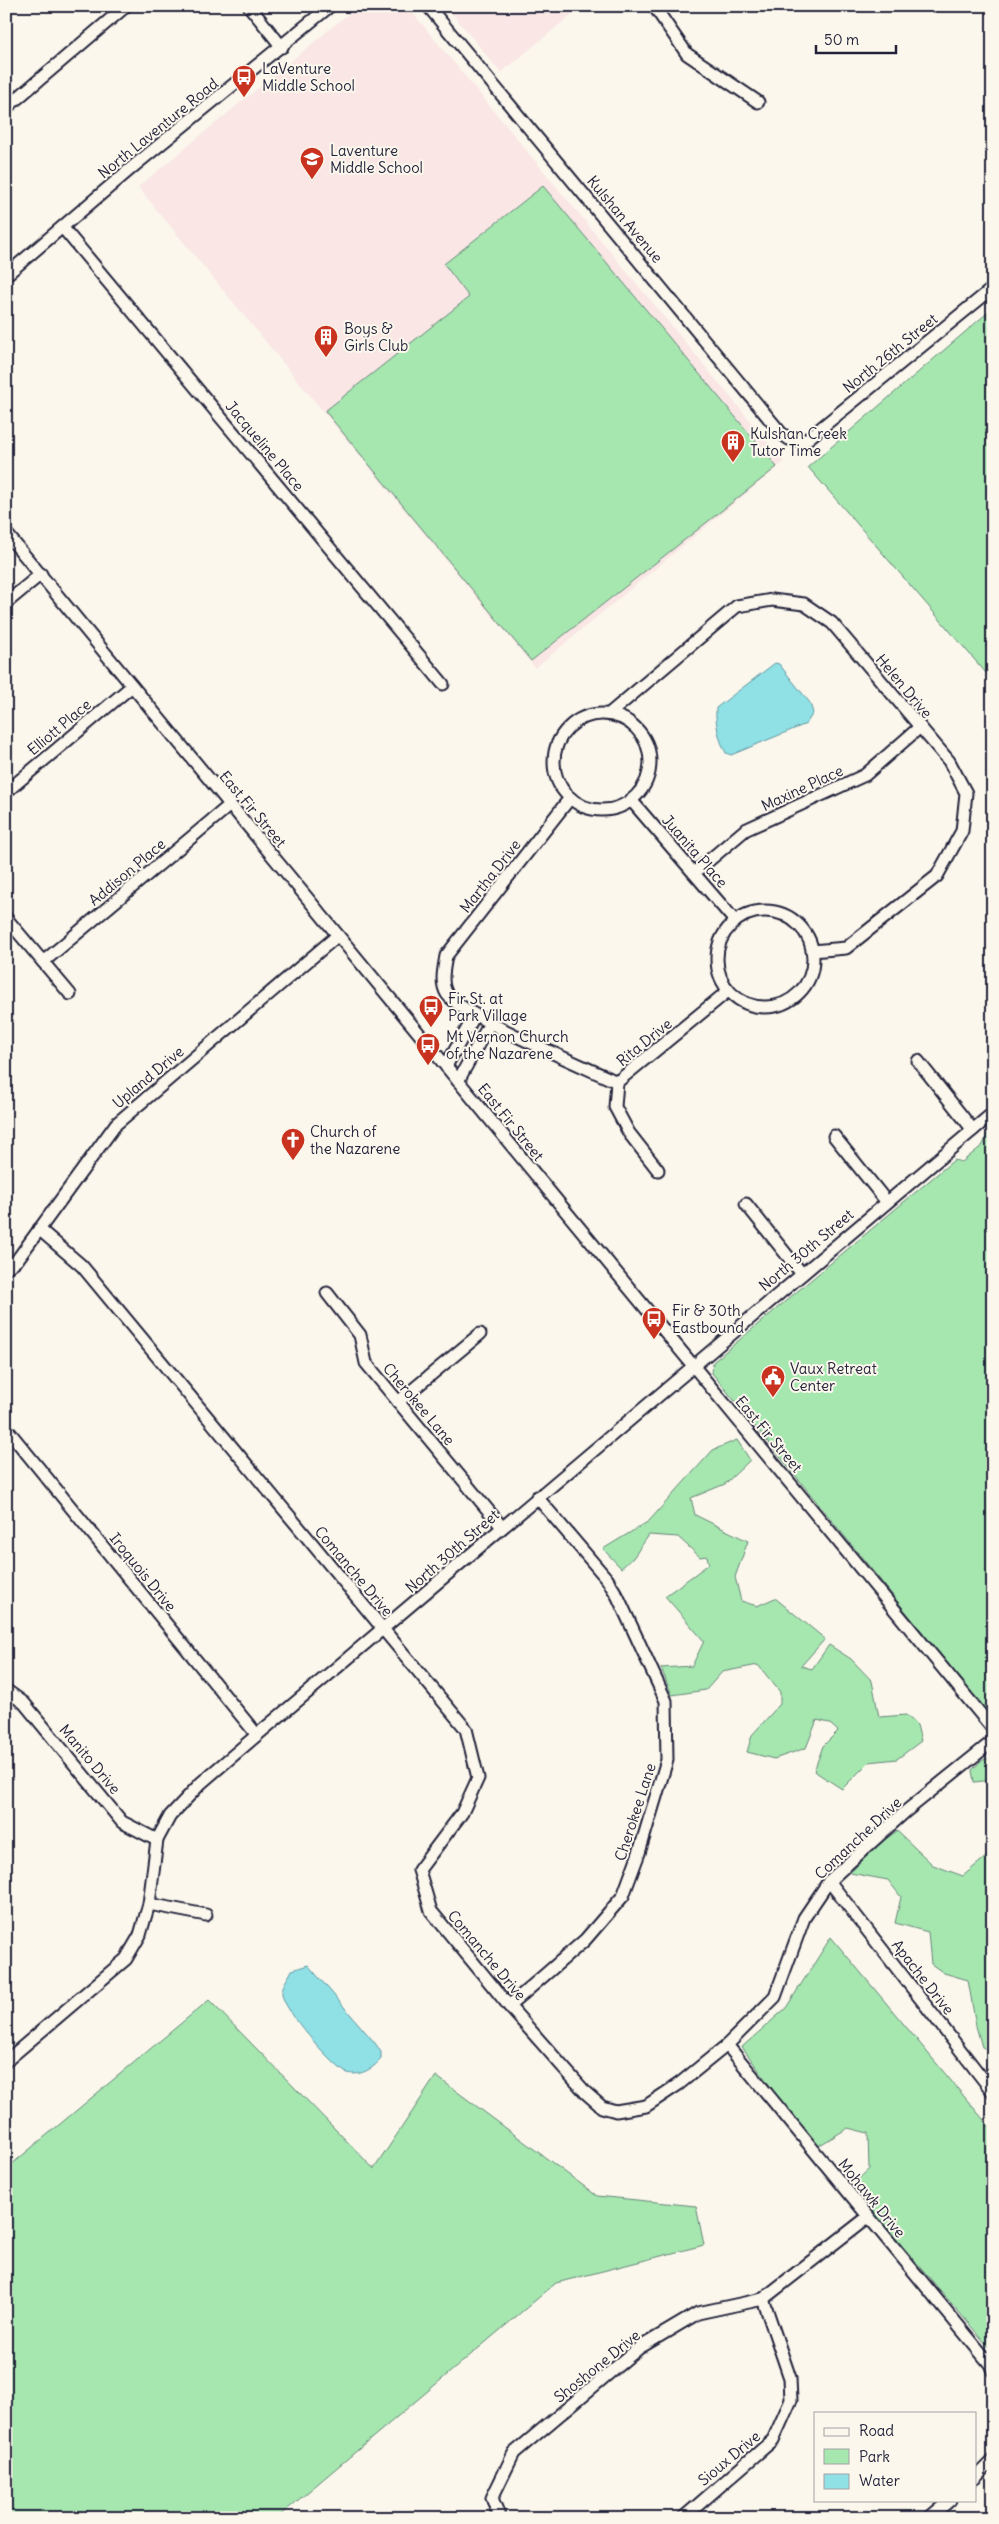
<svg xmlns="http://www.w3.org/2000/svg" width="999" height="2524" viewBox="0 0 999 2524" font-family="Delius,sans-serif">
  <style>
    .built { fill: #f9e6e5 }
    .green { fill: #a6e7b0; stroke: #648476 }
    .water { fill: #8fe1e5; stroke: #6395a1 }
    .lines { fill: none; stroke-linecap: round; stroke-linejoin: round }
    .stream { stroke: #6395a1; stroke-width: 3 }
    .minor-casing { stroke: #22223b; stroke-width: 15 }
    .minor { stroke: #fbf7ec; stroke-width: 11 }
    .labels { text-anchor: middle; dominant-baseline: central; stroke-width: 4; stroke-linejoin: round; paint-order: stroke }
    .poi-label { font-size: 15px; fill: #22223b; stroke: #fbf7ec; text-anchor: start }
    .street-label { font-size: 15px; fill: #22223b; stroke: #fbf7ec }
  </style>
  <rect width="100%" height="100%" fill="#fbf7ec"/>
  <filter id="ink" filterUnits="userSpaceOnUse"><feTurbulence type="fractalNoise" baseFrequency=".02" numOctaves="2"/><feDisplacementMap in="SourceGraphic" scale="10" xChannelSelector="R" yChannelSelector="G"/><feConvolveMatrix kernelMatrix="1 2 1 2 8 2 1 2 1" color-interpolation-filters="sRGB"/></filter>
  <g filter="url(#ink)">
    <g class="built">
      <polygon points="358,6 407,6 784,462 535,668 138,187"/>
      <polygon points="446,6 582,6 501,73"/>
    </g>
    <g class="green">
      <polygon points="543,186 777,467 531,661 325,411 469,297 444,264"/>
      <polygon points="993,308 993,681 808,467"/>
      <polygon points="993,1128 993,1719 712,1373 713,1362 954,1160 962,1162 983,1145 988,1132"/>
      <polygon points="737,1440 750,1460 725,1484 691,1498 695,1515 748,1541 735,1577 741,1601 757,1606 775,1598 825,1639 801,1666 812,1669 829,1645 851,1659 872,1681 879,1717 906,1715 917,1725 921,1741 897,1759 869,1762 842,1789 814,1771 823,1746 838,1731 829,1723 817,1720 806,1748 774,1759 747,1752 752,1735 780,1704 780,1692 758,1665 722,1672 706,1690 672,1695 661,1668 692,1666 704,1641 665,1596 709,1564 707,1556 700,1557 678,1537 649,1535 633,1558 621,1568 603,1549 649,1521 713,1450"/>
      <polygon points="993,1756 993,1780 974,1782 972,1770 981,1761"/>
      <polygon points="897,1831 933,1865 963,1876 993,1851 993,2052 982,2047 976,2026 968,1980 944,1973 931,1964 928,1932 895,1923 901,1897 888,1880 850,1873 877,1845"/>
      <polygon points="831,1937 993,2131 993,2352 851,2186 869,2169 868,2133 848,2128 815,2148 742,2047 786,2008"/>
      <polygon points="209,2000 374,2169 436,2076 597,2196 696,2206 704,2245 556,2283 277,2518 6,2518 6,2169"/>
    </g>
    <g class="water">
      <path d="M775 663 779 664 810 703 813 713 806 724 731 755 726 753C719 741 715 722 716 708Z"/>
      <path d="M308 1965 375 2043 381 2052V2059C373 2069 358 2078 345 2072 330 2062 284 2011 282 1994 281 1986 289 1977 292 1970Z"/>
    </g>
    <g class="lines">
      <polyline class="stream" points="987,646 993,645"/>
      <defs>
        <g id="minor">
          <polyline points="249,6 282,47"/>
          <polyline points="428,6 781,433 789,439 805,441 993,288"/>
          <polyline points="654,6 687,54 758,102"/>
          <polyline points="6,108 126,6"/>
          <polyline points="63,228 443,684"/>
          <polyline points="6,275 135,165 330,6"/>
          <polyline points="6,533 993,1729"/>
          <polyline points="6,603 41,574"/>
          <polyline points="609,714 737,606 772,600 804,604 832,623 949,761 966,793 962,831 937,876 846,948 812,951"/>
          <circle cx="602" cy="762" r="48"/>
          <polyline points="6,792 132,686"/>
          <path d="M570 798 446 956C444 968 440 983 447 994 460 1015 588 1068 617 1082L728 991"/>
          <polyline points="631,800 735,921"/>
          <polyline points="694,873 745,830 865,775 920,727"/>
          <circle cx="765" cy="959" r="48"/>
          <polyline points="6,918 70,994"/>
          <polyline points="43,962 230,805"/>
          <polyline points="918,1061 973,1130"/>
          <polyline points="446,1066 475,1015"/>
          <polyline points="458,1081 490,1023"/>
          <polyline points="617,1082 615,1107 629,1133 658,1170"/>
          <polyline points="834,1136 886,1201"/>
          <polyline points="746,1204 802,1274"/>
          <polyline points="39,1229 82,1266 466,1729 478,1778 462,1813 419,1870 431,1911 509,2006 586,2093 602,2107 616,2111 646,2106 679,2084 727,2045 775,1997 804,1918 829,1881 905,1812 993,1741"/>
          <polyline points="6,1268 17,1260 116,1124 337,936"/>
          <polyline points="327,1293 360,1335 366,1363 502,1527"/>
          <polyline points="398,1402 480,1334"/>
          <polyline points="6,1428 257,1735"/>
          <polyline points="6,1690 24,1703 122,1822 157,1840"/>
          <polyline points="829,1881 993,2092"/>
          <polyline points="149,1904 206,1915"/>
          <polyline points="509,2006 585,1940 623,1896 639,1853 667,1760 666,1701 618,1597 607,1579 537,1497"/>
          <polyline points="727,2045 990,2364 993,2371"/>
          <polyline points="6,2061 126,1959 140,1935 149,1904 157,1840 170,1816 201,1783 257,1735 993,1113"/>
          <polyline points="975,2478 993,2460"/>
          <polyline points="500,2518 492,2498 514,2453 639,2348 698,2313 763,2299 868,2217"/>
          <polyline points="683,2518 773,2440 791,2400 790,2378 763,2299"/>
          <polyline points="929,2518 950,2500"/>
        </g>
      </defs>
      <use href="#minor" class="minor-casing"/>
      <use href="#minor" class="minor"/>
    </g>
  </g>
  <defs>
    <symbol id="bus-pin" viewBox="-11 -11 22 30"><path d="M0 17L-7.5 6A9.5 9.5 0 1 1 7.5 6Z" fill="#c8321e" stroke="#fbf7ec"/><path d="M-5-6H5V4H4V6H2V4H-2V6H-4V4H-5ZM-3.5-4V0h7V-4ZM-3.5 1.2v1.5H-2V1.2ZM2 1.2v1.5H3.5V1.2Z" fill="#fff"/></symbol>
    <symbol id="school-pin" viewBox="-11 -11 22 30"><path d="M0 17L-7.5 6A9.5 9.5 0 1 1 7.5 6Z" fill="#c8321e" stroke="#fbf7ec"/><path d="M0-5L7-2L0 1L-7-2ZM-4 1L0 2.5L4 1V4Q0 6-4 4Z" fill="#fff"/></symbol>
    <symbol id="building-pin" viewBox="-11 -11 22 30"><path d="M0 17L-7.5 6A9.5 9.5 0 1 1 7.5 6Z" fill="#c8321e" stroke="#fbf7ec"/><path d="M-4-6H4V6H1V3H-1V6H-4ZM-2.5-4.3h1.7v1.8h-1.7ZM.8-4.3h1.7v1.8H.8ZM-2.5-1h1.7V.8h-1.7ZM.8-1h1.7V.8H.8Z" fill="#fff"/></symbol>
    <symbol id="church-pin" viewBox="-11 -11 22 30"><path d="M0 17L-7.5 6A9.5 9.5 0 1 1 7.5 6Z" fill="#c8321e" stroke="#fbf7ec"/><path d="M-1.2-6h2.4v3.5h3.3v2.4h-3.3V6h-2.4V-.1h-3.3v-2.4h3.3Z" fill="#fff"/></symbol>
    <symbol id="civic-pin" viewBox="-11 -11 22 30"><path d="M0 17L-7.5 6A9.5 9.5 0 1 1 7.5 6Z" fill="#c8321e" stroke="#fbf7ec"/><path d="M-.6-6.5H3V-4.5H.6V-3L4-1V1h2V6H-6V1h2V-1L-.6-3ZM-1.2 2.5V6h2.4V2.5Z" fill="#fff"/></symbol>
  </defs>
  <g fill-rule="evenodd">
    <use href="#bus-pin" x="230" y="63" width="28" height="38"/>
    <use href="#school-pin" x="298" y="145" width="28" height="38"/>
    <use href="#building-pin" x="312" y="323" width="28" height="38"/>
    <use href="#building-pin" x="719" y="428" width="28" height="38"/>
    <use href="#bus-pin" x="417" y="993" width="28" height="38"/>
    <use href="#bus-pin" x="414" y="1031" width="28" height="38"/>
    <use href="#church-pin" x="279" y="1126" width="28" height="38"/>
    <use href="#bus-pin" x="640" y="1305" width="28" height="38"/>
    <use href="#civic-pin" x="759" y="1363" width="28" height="38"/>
  </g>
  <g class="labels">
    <g class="poi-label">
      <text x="262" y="68">LaVenture<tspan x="262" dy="17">Middle School</tspan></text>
      <text x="330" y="150">Laventure<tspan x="330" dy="17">Middle School</tspan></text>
      <text x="344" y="328">Boys &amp;<tspan x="344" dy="17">Girls Club</tspan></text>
      <text x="750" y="433">Kulshan Creek<tspan x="750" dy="17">Tutor Time</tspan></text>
      <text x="448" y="998">Fir St. at<tspan x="448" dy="17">Park Village</tspan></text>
      <text x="446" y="1036">Mt Vernon Church<tspan x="446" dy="17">of the Nazarene</tspan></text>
      <text x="310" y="1131">Church of<tspan x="310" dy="17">the Nazarene</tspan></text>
      <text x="672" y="1310">Fir &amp; 30th<tspan x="672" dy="17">Eastbound</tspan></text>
      <text x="790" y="1368">Vaux Retreat<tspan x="790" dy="17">Center</tspan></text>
    </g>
    <g class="street-label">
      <text transform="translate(158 128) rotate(-39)">North Laventure Road</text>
      <text transform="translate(625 219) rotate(50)">Kulshan Avenue</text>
      <text transform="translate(890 353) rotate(-39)">North 26th Street</text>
      <text transform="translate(265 446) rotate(50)">Jacqueline Place</text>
      <text transform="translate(904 686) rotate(50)">Helen Drive</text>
      <text transform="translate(59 727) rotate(-40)">Elliott Place</text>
      <text transform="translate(802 788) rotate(-25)">Maxine Place</text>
      <text transform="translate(253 809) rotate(50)">East Fir Street</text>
      <text transform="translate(695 851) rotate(49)">Juanita Place</text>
      <text transform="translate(127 872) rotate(-40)">Addison Place</text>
      <text transform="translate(490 876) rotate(-52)">Martha Drive</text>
      <text transform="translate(644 1042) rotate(-39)">Rita Drive</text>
      <text transform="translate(148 1077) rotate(-40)">Upland Drive</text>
      <text transform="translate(511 1122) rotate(51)">East Fir Street</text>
      <text transform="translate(806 1250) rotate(-40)">North 30th Street</text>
      <text transform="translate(419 1404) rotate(50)">Cherokee Lane</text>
      <text transform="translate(769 1434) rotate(50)">East Fir Street</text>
      <text transform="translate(452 1551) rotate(-41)">North 30th Street</text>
      <text transform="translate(354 1571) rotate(50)">Comanche Drive</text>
      <text transform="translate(143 1572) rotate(51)">Iroquois Drive</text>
      <text transform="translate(90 1759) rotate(50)">Manito Drive</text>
      <text transform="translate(635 1812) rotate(-72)">Cherokee Lane</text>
      <text transform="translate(858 1838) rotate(-43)">Comanche Drive</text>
      <text transform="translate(487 1955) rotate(50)">Comanche Drive</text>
      <text transform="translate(923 1977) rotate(52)">Apache Drive</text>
      <text transform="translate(872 2198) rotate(51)">Mohawk Drive</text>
      <text transform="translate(597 2366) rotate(-39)">Shoshone Drive</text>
      <text transform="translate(729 2458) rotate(-40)">Sioux Drive</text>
    </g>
  </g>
  <rect width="999" height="2524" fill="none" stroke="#fbf7ec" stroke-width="25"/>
  <rect x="12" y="12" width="974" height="2499" fill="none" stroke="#22223b" stroke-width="2" filter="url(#ink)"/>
  <rect x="814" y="2412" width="162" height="90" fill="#fbf7ec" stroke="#a4a2a5"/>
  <rect x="824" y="2428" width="25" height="8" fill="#fbf7ec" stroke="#a4a2a5"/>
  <text x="859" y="2436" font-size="15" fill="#22223b">Road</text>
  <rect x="824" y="2449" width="25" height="15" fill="#a6e7b0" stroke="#a4a2a5"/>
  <text x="859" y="2462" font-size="15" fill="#22223b">Park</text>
  <rect x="824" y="2474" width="25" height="15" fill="#8fe1e5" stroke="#a4a2a5"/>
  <text x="859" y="2486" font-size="15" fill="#22223b">Water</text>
  <path d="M816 45v8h80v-8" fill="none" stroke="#22223b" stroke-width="2.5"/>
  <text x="824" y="45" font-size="15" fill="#22223b" stroke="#fbf7ec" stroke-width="4" paint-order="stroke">50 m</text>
</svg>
